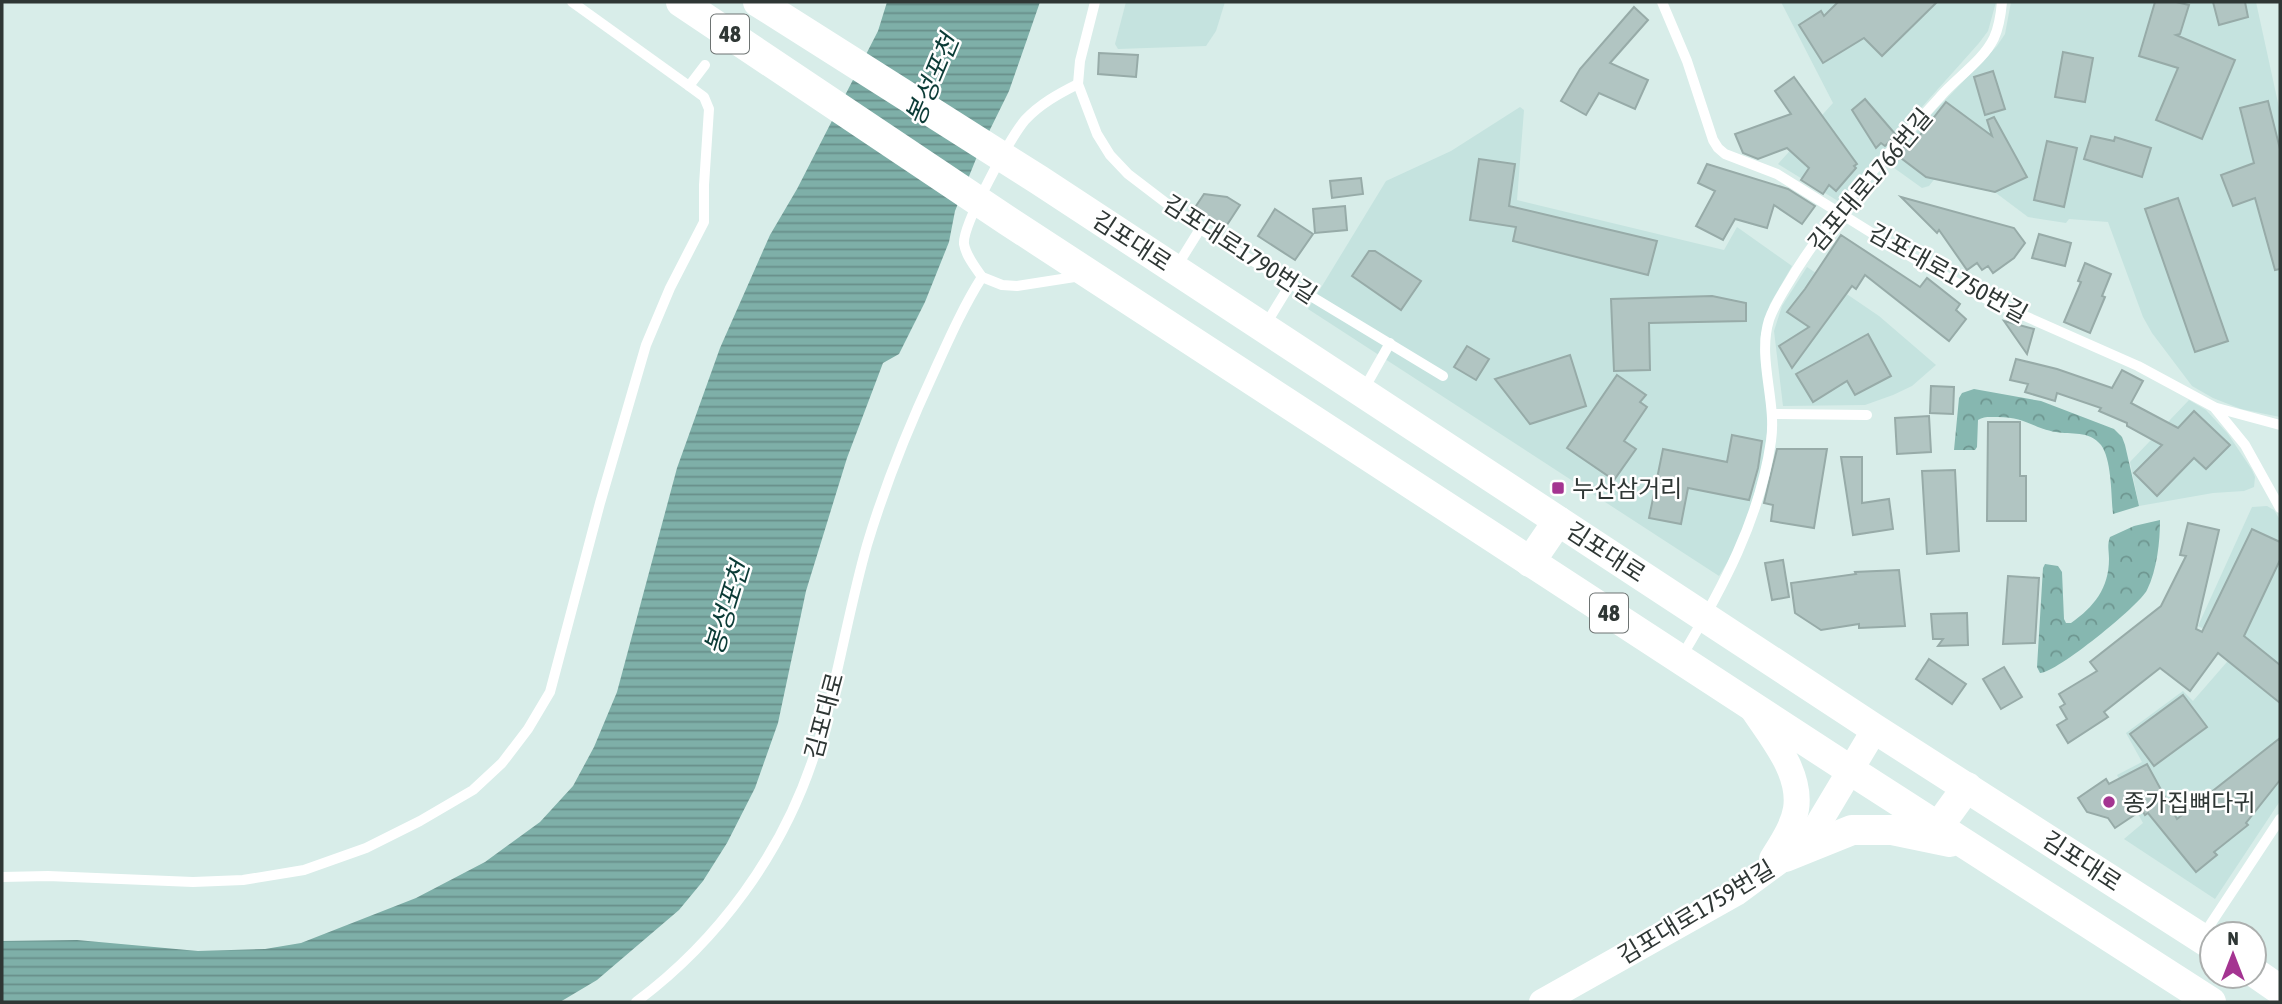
<svg xmlns="http://www.w3.org/2000/svg" width="2282" height="1004" viewBox="0 0 2282 1004" font-family="'Asap Condensed','Noto Sans KR',sans-serif">
  <style>
    .built { fill: #c5e3df }
    .forest { fill: url(#forest-crowns) }
    .water { fill: url(#water-rules) }
    .building { fill: #b1c5c2; stroke: #97aba8; stroke-width: 2 }
    .lines { fill: none; stroke-linecap: round; stroke-linejoin: round }
    .lane { stroke: #fff; stroke-width: 10 }
    .secondary { stroke: #fff; stroke-width: 26 }
    .primary { stroke: #fff; stroke-width: 30 }
    .poi-dot { fill: #a43491; stroke: #fff; stroke-width: 2.5 }
    .labels { text-anchor: middle; dominant-baseline: central; stroke-width: 5; stroke-linejoin: round; paint-order: stroke }
    .shield { fill: #fff; stroke: #6d7372; stroke-width: 2 }
    .shield-label { font-size: 23px; font-weight: bold; fill: #2f3735 }
    .street-label { font-size: 24px; fill: #2f3735; stroke: #fff }
    .poi-label { font-size: 24px; fill: #2f3735; stroke: #fff; text-anchor: start }
    .water-label { font-size: 26px; font-style: italic; fill: #0b3b36; stroke: #fff }
  </style>
  <defs>
    <pattern id="forest-crowns" width="20" height="18" patternUnits="userSpaceOnUse" patternTransform="scale(1.75)"><rect width="20" height="18" fill="#86b7b0"/><path d="M2 6a3 3 0 1 1 6 0M12 15a3 3 0 1 1 6 0" fill="none" stroke="#6e9690"/></pattern>
    <pattern id="water-rules" width="6" height="5" patternUnits="userSpaceOnUse" patternTransform="scale(1.75)"><rect width="6" height="5" fill="#7eafa8"/><path d="M0 2.5h6" fill="none" stroke="#688f8a"/></pattern>
  </defs>
  <rect width="100%" height="100%" fill="#d8ede9"/>
  <g class="built">
    <polygon points="1126,2 1225,2 1216,31 1206,46 1118,49 1115,44"/>
    <polygon points="1781,2 1996,2 1988,31 1979,43 1838,201 1778,164 1833,103"/>
    <polygon points="2011,2 2256,2 2280,112 2280,417 2241,409 2213,398 2192,386 2152,333 2143,317 2108,222 2069,219 2066,223 2028,217 1996,193 1972,147 1961,145 1929,186 1922,188 1890,165 1890,163 1931,115 1997,46 2005,34"/>
    <polygon points="1520,107 1524,110 1517,200 1724,250 1737,227 1792,266 1770,304 1760,338 1768,423 1764,457 1749,514 1733,553 1719,576 1308,309 1386,181 1451,151"/>
    <polygon points="1807,267 1879,316 1936,365 1912,386 1893,395 1865,405 1783,406 1774,331 1782,306"/>
    <polygon points="2189,400 2206,410 2228,434 2252,470 2255,477 2254,487 2244,491 2213,493 2139,506 2130,462"/>
    <polygon points="2267,506 2274,510 2280,520 2280,801 2215,899 2124,839 2143,823 2117,775 2142,762 2126,733 2183,691 2193,701 2240,647 2198,626 2252,507"/>
  </g>
  <g class="forest">
    <path d="M1974 389 2041 401 2114 429 2122 437 2125 445 2139 506 2113 514C2111 496 2112 460 2101 445 2089 430 2071 435 2056 432 2033 428 2025 417 1998 417 1990 417 1984 416 1978 420L1977 447 1975 450H1954L1959 398 1962 393Z"/>
    <path d="M2160 520C2160 542 2157 570 2147 590 2139 606 2055 674 2040 673L2037 667 2043 568 2045 564 2058 566 2062 572 2064 619 2066 623H2071C2094 607 2109 588 2109 559 2109 550 2107 545 2110 537L2134 526Z"/>
  </g>
  <polygon class="water" points="887,2 1040,2 1009,91 978,154 955,211 949,242 925,302 899,354 883,363 847,458 806,591 778,723 755,788 727,843 703,881 679,910 597,980 560,1002 2,1002 2,941 77,940 198,951 265,949 301,943 416,898 485,862 540,822 573,786 594,747 617,692 677,468 720,348 770,235 797,189 878,31"/>
  <g class="building">
    <polygon points="1838,2 1937,2 1882,56 1864,38 1823,63 1799,25 1821,11 1824,16"/>
    <polygon points="2155,2 2176,2 2189,5 2180,34 2176,35 2235,60 2202,139 2156,120 2178,68 2139,56"/>
    <polygon points="2213,2 2245,2 2248,17 2219,25"/>
    <polygon points="1634,7 1648,20 1610,63 1648,80 1635,109 1599,93 1586,115 1561,101 1580,69"/>
    <polygon points="2063,52 2093,58 2085,102 2055,97"/>
    <polygon points="1099,53 1138,55 1136,77 1098,74"/>
    <polygon points="1993,71 2005,109 1985,115 1974,77"/>
    <polygon points="1794,77 1857,164 1854,166 1856,168 1836,191 1829,185 1823,194 1801,180 1809,168 1787,148 1758,159 1743,153 1735,134 1791,114 1775,91"/>
    <polygon points="1865,99 1896,135 1885,146 1881,143 1876,148 1852,110"/>
    <polygon points="2268,101 2280,149 2280,269 2275,270 2255,198 2233,206 2221,175 2254,163 2240,108"/>
    <polygon points="1946,102 1992,136 1987,120 1994,117 2027,177 1995,192 1926,177 1897,155 1905,146 1909,149"/>
    <polygon points="2091,136 2114,141 2115,137 2151,148 2142,177 2084,159"/>
    <polygon points="2047,141 2077,148 2064,207 2034,200"/>
    <polygon points="1479,159 1515,164 1509,206 1657,241 1648,275 1513,241 1516,227 1470,220"/>
    <polygon points="1707,164 1788,189 1815,206 1802,224 1774,205 1767,228 1735,219 1723,240 1696,226 1715,191 1698,183"/>
    <polygon points="1361,178 1363,194 1332,198 1330,181"/>
    <polygon points="1204,194 1227,197 1240,205 1225,228 1194,209"/>
    <polygon points="1901,197 2014,228 2025,243 2014,258 1993,273 1988,266 1982,270 1977,263 1967,270 1939,230 1937,233"/>
    <polygon points="2178,198 2228,341 2195,352 2145,209"/>
    <polygon points="1345,206 1347,230 1315,233 1313,209"/>
    <polygon points="1275,209 1313,234 1295,260 1258,236"/>
    <polygon points="2039,234 2071,243 2065,266 2032,258"/>
    <polygon points="1841,235 1920,287 1927,278 1960,304 1956,310 1966,319 1949,341 1865,275 1856,289 1852,286 1792,368 1779,346 1809,327 1787,312 1805,289"/>
    <polygon points="1369,251 1375,251 1421,281 1401,310 1352,276"/>
    <polygon points="2085,263 2111,274 2102,296 2105,297 2090,333 2064,322 2081,282 2078,281"/>
    <polygon points="1712,296 1746,303 1746,321 1649,323 1650,370 1614,371 1611,299"/>
    <polygon points="2004,321 2034,329 2027,354"/>
    <polygon points="1868,334 1891,376 1855,395 1847,381 1813,402 1796,374"/>
    <polygon points="1467,346 1489,359 1476,380 1454,367"/>
    <polygon points="1570,355 1586,406 1530,424 1495,379"/>
    <polygon points="2016,359 2057,369 2112,388 2122,370 2143,381 2131,403 2178,428 2194,411 2230,445 2206,469 2194,458 2157,496 2134,473 2162,445 2127,426 2127,423 2099,411 2101,408 2057,393 2055,401 2025,392 2028,384 2010,380"/>
    <polygon points="1617,375 1646,395 1640,402 1647,407 1624,441 1636,449 1614,480 1567,448"/>
    <polygon points="1931,386 1954,387 1953,414 1930,413"/>
    <polygon points="1929,416 1931,452 1897,454 1895,418"/>
    <polygon points="1988,422 2020,422 2020,476 2026,476 2026,521 1987,521"/>
    <polygon points="1732,435 1762,441 1758,468 1749,500 1688,488 1681,524 1649,518 1663,449 1727,462"/>
    <polygon points="1777,449 1827,449 1814,528 1771,521 1773,505 1764,503"/>
    <polygon points="1841,457 1862,457 1862,503 1889,499 1893,529 1853,535"/>
    <polygon points="1955,470 1959,551 1927,554 1922,471"/>
    <polygon points="2188,523 2219,530 2196,629 2202,632 2252,529 2280,542 2280,560 2244,636 2280,665 2280,703 2218,653 2190,691 2160,668 2104,712 2108,717 2068,743 2057,725 2067,719 2060,707 2065,704 2059,694 2097,671 2090,662 2161,606 2186,556 2180,555"/>
    <polygon points="1783,560 1789,597 1772,600 1765,563"/>
    <polygon points="1899,570 1905,626 1859,628 1859,624 1821,630 1795,613 1791,583 1856,574 1855,572"/>
    <polygon points="2008,576 2039,578 2035,643 2003,644"/>
    <polygon points="1967,613 1968,645 1938,646 1943,639 1933,639 1931,614"/>
    <polygon points="1929,659 1966,684 1952,704 1916,679"/>
    <polygon points="2004,667 2022,697 2001,709 1983,679"/>
    <polygon points="2183,695 2207,727 2154,766 2130,734"/>
    <polygon points="2280,738 2280,780 2246,823 2248,825 2214,852 2217,855 2196,872 2148,813 2145,815 2142,810 2115,828 2108,818 2087,812 2078,798 2106,779 2109,784 2147,764 2177,819"/>
  </g>
  <g class="lines">
    <g class="lane">
      <polyline points="572,2 689,86"/>
      <polyline points="1095,2 1080,61 1078,84 1097,134 1110,155 1128,174 1200,229 1443,376"/>
      <polyline points="1662,2 1687,61 1713,140 1718,148 1725,154 1777,174 1904,253 1984,298 2138,366 2214,407 2245,445 2280,508"/>
      <polyline points="1177,266 1200,229"/>
      <polyline points="982,277 1002,285 1017,286 1081,276"/>
      <polyline points="1266,324 1291,283"/>
      <polyline points="1364,389 1390,343"/>
      <polyline points="2217,408 2280,425"/>
      <polyline points="1773,414 1867,415"/>
      <path d="M1682 656C1722 589 1760 519 1771 441 1777 401 1757 359 1769 320 1773 308 1780 297 1786 287 1827 216 1886 157 1940 97 1956 78 1983 61 1994 38 1999 27 2001 13 2002 2"/>
      <polyline points="2,877 48,876 193,882 243,880 304,870 366,848 420,821 473,790 502,763 528,729 550,692 600,503 646,345 670,288 704,222 704,185 709,109 704,97 689,86 705,65"/>
      <polyline points="2204,934 2280,819"/>
      <path d="M636 1002C718 941 782 854 814 756 837 687 847 615 867 545 885 485 908 428 934 372 949 339 963 307 982 277 975 267 966 256 964 244 962 225 1011 137 1025 120 1040 104 1058 94 1078 84"/>
    </g>
    <g class="secondary">
      <path d="M1750 705C1769 735 1802 771 1796 809 1793 827 1781 844 1772 859"/>
      <polyline points="1542,1002 1736,893 1785,857 1817,826 1875,729"/>
    </g>
    <g class="primary">
      <polyline points="681,2 1008,221 1850,770 2211,1002"/>
      <polyline points="758,2 1039,180 1875,729 2212,945"/>
      <polyline points="1530,562 1558,521"/>
      <polyline points="1938,827 1967,787"/>
      <polyline points="1785,857 1852,830 1892,830 1950,842"/>
      <polyline points="2254,972 2280,990"/>
    </g>
  </g>
  <g class="poi-dot">
    <rect x="1551" y="481" width="14" height="14" rx="3.5"/>
    <circle cx="2109" cy="802" r="7"/>
  </g>
  <g class="labels">
    <g class="shield">
      <rect x="711" y="14.5" width="38" height="39" rx="5"/>
      <rect x="1590" y="593.5" width="38" height="39" rx="5"/>
    </g>
    <g class="shield-label">
      <text x="730" y="34">48</text>
      <text x="1609" y="613">48</text>
    </g>
    <g class="street-label">
      <text transform="translate(1870 180) rotate(-50)">김포대로1766번길</text>
      <text transform="translate(1132 241) rotate(33)">김포대로</text>
      <text transform="translate(1240 249) rotate(33)">김포대로1790번길</text>
      <text transform="translate(1948 273) rotate(29)">김포대로1750번길</text>
      <text transform="translate(1606 552) rotate(33)">김포대로</text>
      <text transform="translate(824 716) rotate(-75)">김포대로</text>
      <text transform="translate(2082 861) rotate(33)">김포대로</text>
      <text transform="translate(1696 912) rotate(-31)">김포대로1759번길</text>
    </g>
    <g class="poi-label">
      <text x="1572" y="488">누산삼거리</text>
      <text x="2123" y="802">종가집뼈다귀</text>
    </g>
    <g class="water-label">
      <text transform="translate(932 80) rotate(-67)">봉성포천</text>
      <text transform="translate(727 608) rotate(-73)">봉성포천</text>
    </g>
  </g>
  <rect width="2282" height="1004" fill="none" stroke="#2f3735" stroke-width="7"/>
  <g transform="translate(2233 955)"><circle r="33" fill="#ffffff" stroke="#acafae" stroke-width="2"/>
  <path d="M0-5L12 26L0 18L-12 26Z" fill="#a43491"/>
  <text y="-10" font-size="19" font-weight="bold" text-anchor="middle" fill="#2f3735">N</text>
  </g>
</svg>
